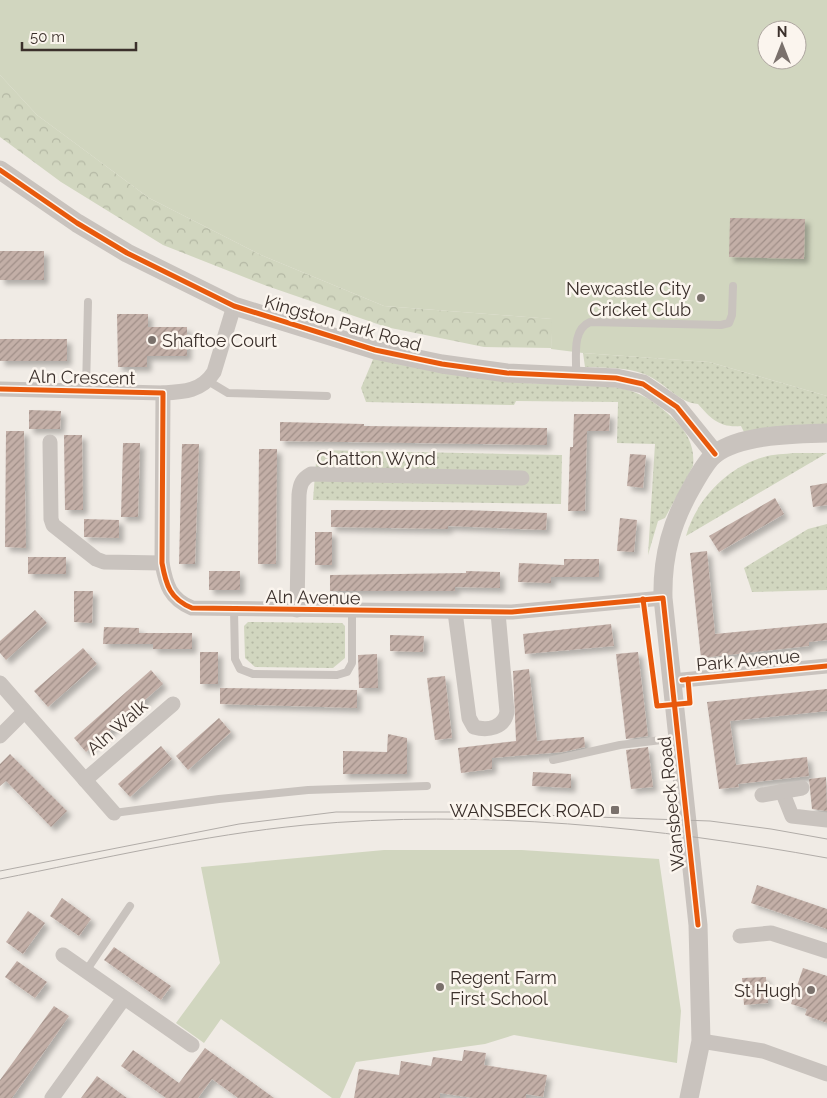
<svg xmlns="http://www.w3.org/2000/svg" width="827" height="1098" viewBox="0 0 827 1098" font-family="Raleway,sans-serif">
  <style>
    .grass { fill: url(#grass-dots) }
    .forest { fill: url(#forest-crowns) }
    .park { fill: #d1d6bf; fill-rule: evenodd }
    .building { fill: url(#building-hatch); filter: url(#shadow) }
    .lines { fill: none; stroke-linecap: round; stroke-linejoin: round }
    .service { stroke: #c9c3be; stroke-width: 8 }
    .minor { stroke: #c9c3be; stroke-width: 15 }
    .tertiary { stroke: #c9c3be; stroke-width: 19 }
    .tram { stroke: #b1aca8; stroke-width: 1 }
    .cycleway-casing { stroke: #fbf5ee; stroke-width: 8 }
    .cycleway { stroke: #e8590c; stroke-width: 5 }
    .poi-dot { fill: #7a716c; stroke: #fbf5ee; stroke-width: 2 }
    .labels { text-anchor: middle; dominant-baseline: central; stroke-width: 5; stroke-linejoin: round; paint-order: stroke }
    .poi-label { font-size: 18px; fill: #3b302b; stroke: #fbf5ee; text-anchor: end }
    .street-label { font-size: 18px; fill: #3b302b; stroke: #fbf5ee }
  </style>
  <defs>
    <pattern id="grass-dots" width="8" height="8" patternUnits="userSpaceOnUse" patternTransform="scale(1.25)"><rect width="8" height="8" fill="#d1d6bf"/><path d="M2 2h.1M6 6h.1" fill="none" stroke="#b4b8a4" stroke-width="1.8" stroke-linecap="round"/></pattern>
    <pattern id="forest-crowns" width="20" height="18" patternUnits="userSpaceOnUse" patternTransform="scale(1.25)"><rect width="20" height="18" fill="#d1d6bf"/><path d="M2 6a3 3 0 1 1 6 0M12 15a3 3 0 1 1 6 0" fill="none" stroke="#b4b8a4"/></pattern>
    <pattern id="building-hatch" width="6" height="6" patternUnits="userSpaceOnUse" patternTransform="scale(1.25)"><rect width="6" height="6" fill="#c3afa7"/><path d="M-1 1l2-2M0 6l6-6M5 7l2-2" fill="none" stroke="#a08f88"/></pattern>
    <filter id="shadow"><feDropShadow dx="4.5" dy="4.5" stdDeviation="2.5" flood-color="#0004"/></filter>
  </defs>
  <rect width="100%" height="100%" fill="#f0ebe5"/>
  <g class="grass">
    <path d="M583 353 709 362 827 396V425L744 432 741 426C720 428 711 419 698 404 679 403 663 381 644 374 626 367 604 368 585 367Z"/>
    <path d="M374 357C421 365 469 376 517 382 550 386 605 381 634 392 650 398 662 408 674 419 688 433 695 447 693 466L665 518 658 521 648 555 655 444 617 443 618 402 516 401 514 405 366 402 361 388Z"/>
    <polygon points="317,450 562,455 561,504 313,500"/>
    <path d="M795 453H827L686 536C696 500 727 467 764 457 773 454 785 454 795 453Z"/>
    <polygon points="827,524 827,590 752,592 744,568 808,529"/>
    <polygon points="248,622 342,623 345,626 345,658 333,668 255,667 245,658 244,626"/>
  </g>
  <polygon class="forest" points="0,75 37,115 149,198 261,255 384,306 553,319 551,348 484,347 386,327 267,286 163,245 61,182 0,137"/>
  <g class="park">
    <path d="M0 0H827V396L709 362 583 353 551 349 552 319 384 306 261 255 149 198 37 115 0 75ZM767 30H797V60H767Z"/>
    <polygon points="384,850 522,850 659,859 681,1011 677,1063 514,1035 485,1044 356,1062 340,1098 332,1098 221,1019 204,1043 176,1023 220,963 201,867"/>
  </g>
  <g class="building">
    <polygon points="730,218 805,219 804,259 729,257"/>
    <rect x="0" y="251" width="44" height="29"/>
    <polygon points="117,314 148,314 148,327 187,327 187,356 147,356 147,367 118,367"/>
    <rect x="0" y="339" width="67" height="22"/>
    <polygon points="29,410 61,411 60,429 29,429"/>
    <polygon points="574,414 610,414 609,431 587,431 585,511 568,511 570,447 573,447"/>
    <polygon points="280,422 364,424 364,426 547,428 547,445 280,441"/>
    <polygon points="6,431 24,431 26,548 5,547"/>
    <polygon points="64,435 82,435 83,510 65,510"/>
    <polygon points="123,443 140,443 138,517 121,517"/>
    <polygon points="182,444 199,444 195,564 179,564"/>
    <polygon points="259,449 277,449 276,564 258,564"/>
    <polygon points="630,454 646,455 643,488 627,486"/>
    <polygon points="827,483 827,505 813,507 810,486"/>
    <polygon points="775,498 784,514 719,552 709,536"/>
    <polygon points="331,510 464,510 547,513 546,530 448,526 448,529 331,527"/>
    <polygon points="620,518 637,520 634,552 617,551"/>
    <polygon points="84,519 119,520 119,538 84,537"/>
    <rect x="315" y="532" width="17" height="33"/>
    <polygon points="707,551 715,634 827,623 827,640 809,642 809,646 701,658 690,553"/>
    <rect x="28" y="557" width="38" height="17"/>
    <polygon points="564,559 599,559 599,577 551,577 551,583 518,582 519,563 564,565"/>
    <rect x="209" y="571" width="31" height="19"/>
    <polygon points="466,571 500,572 500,588 455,587 455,591 330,591 330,575 466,573"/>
    <polygon points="74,591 93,591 92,623 74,622"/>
    <polygon points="35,610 47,623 6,660 0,653 0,641"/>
    <polygon points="611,624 614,646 525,654 523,634"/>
    <polygon points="104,627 139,628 139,633 192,633 192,649 153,649 153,644 103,644"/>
    <polygon points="390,635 424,636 423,652 390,651"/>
    <polygon points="83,648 97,664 48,707 34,691"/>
    <rect x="200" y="652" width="18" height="32"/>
    <polygon points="638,652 648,736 626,739 616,654"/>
    <polygon points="377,654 378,688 359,688 358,655"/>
    <polygon points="529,669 537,741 584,737 585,747 563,752 492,758 492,769 461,773 458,748 516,741 513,671"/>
    <polygon points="151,670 163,684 86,752 74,738"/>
    <polygon points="445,676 452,738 435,740 427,678"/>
    <polygon points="220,688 357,690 357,708 220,704"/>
    <polygon points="827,689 827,711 730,721 736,765 807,757 809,776 738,784 739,787 719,789 707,702"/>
    <polygon points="219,718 231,732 188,770 176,756"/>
    <polygon points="388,734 407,738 407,774 343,774 343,751 387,752"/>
    <polygon points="161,746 172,759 130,797 118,784"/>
    <polygon points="648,747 653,787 631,789 626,750"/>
    <polygon points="10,754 67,811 51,827 6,781 0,786 0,764"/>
    <polygon points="533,772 571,774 571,788 532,786"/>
    <polygon points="826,777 827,811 812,809 809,779"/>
    <polygon points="757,885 827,909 827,929 751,903"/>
    <polygon points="62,898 91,919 79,936 50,916"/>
    <polygon points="28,911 45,923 23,954 6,942"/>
    <polygon points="114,947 171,986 161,1000 104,960"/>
    <polygon points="17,961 47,982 35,998 5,977"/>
    <polygon points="803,968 827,976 827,1023 805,1015 807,1009 791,1004"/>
    <polygon points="766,977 768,1003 744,1005 742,978"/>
    <polygon points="54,1006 69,1016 12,1098 0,1098 0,1080"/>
    <polygon points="205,1048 274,1098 238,1098 212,1079 198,1098 166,1098 121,1066 133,1050 179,1083"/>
    <polygon points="464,1050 486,1053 484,1065 547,1075 543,1097 526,1094 526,1098 473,1098 440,1093 440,1098 354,1098 359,1069 399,1075 401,1061 431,1066 433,1057 462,1061"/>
    <polygon points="97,1076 127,1098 81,1098"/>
  </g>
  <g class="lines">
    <g class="service">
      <path d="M576 376C577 358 571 330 590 322L721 325 729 323 732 315 733 286"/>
      <polyline points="208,381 228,393 327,396"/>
      <polyline points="86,390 88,302"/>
      <polyline points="234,610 235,659 240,669 253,674 337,675 347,672 352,663 352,611"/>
      <polyline points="553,760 620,745 678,738"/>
      <polyline points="114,813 219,799 308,790 427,786"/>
      <polyline points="86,971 130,906"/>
    </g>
    <g class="minor">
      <path d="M0 389 163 393C184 392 202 391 214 372L234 306"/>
      <path d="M163 393 162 563C166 585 170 599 192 608L512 612 663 598"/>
      <polyline points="50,442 51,519 53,525 96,559 104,562 162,563"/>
      <path d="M297 610 299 495C300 484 302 479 311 474L522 478"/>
      <path d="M455 612 469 718 474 727C488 731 504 728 507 712L498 613"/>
      <polyline points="672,681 827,666"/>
      <polyline points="0,683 114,813"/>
      <polyline points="0,736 24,712"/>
      <polyline points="85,780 173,704"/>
      <polyline points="782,791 792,816 827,820"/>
      <polyline points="762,795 802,788"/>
      <polyline points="740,936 771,933 827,951"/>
      <polyline points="63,955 192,1045"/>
      <polyline points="701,1041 763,1051 827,1074"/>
      <polyline points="52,1098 124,998"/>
    </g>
    <g class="tertiary">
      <polyline points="0,170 77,223 127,253 234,306 375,350 442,364 507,373 616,378 643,384 677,407 715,454"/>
      <path d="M689 1098 701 1041 698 925 663 598C662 555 672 521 693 485 699 475 706 461 715 454 741 434 796 434 827 433"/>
    </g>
    <g class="tram">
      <polyline points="0,871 239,824 336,812 454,812 710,821 771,829 827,839"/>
      <path d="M0 879C101 859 203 835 305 825 480 809 656 827 827 858"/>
    </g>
    <defs>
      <g id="cycleway">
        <polyline points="0,170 77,223 127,253 234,306 375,350 442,364 507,373 616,378 643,384 677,407 715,454"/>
        <path d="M0 389 163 393 162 563C166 585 170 599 192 608L512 612 663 598 698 925"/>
        <polyline points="643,599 657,706 690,703 688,679"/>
        <polyline points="682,680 827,666"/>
      </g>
    </defs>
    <use href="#cycleway" class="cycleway-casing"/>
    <use href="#cycleway" class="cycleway"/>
  </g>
  <g class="poi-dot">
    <circle cx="701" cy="298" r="5"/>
    <circle cx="152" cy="340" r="5"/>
    <rect x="610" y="805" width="10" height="10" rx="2.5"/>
    <circle cx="440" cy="987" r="5"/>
    <circle cx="811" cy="990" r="5"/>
  </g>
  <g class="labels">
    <g class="poi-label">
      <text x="691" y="288">Newcastle City<tspan x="691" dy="21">Cricket Club</tspan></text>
      <text x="162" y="340" text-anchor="start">Shaftoe Court</text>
      <text x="605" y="810">WANSBECK ROAD</text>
      <text x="450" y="977" text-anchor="start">Regent Farm<tspan x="450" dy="21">First School</tspan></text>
      <text x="801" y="990">St Hugh</text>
    </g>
    <g class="street-label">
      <text transform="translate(343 323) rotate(16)">Kingston Park Road</text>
      <text transform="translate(82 377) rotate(1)">Aln Crescent</text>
      <text x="376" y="458">Chatton Wynd</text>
      <text transform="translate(313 597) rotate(1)">Aln Avenue</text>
      <text transform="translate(748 660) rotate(-5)">Park Avenue</text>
      <text transform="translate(117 727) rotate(-41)">Aln Walk</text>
      <text transform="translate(671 804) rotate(-96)">Wansbeck Road</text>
    </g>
  </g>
  <g transform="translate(782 45)"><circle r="24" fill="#fbf5ee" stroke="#aea6a0"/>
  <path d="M0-4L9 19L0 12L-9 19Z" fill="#7a716c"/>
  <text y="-8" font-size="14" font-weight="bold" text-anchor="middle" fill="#3b302b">N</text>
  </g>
  <path d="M22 42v8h114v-8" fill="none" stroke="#3b302b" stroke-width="2.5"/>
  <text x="30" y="42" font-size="15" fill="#3b302b" stroke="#fbf5ee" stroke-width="4" paint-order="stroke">50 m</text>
</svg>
